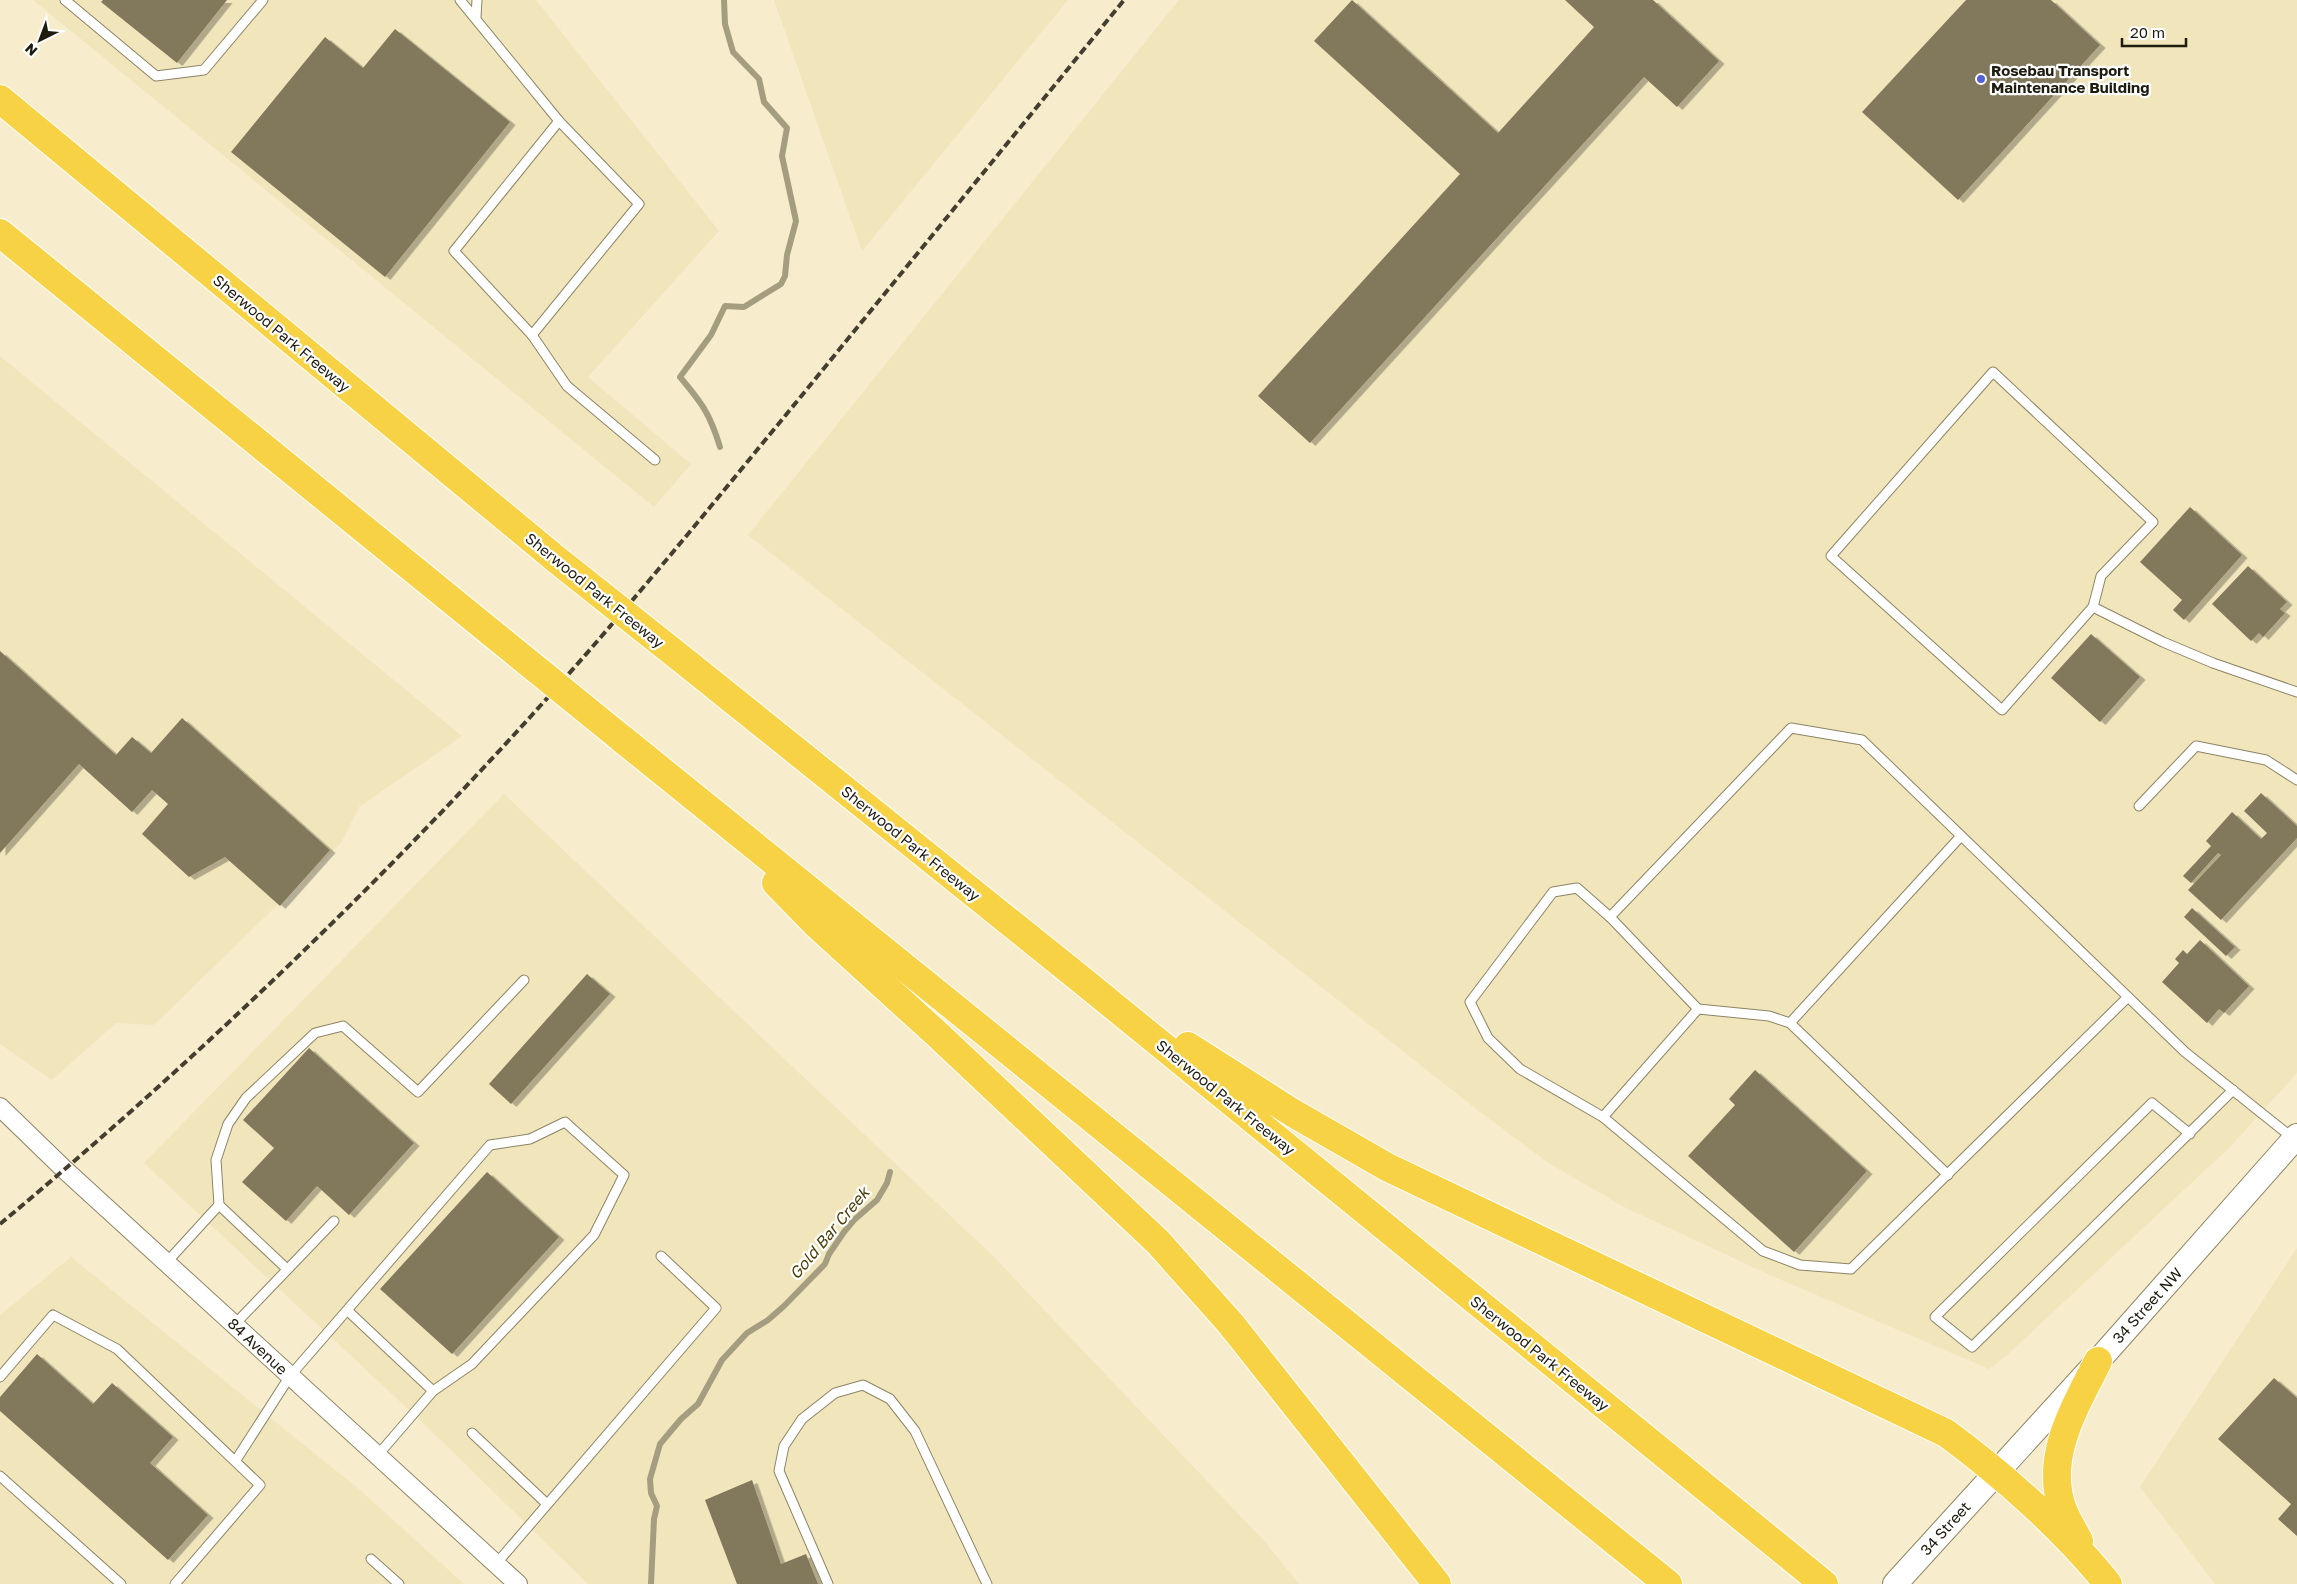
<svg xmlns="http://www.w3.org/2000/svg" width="2297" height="1584" viewBox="0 0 2297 1584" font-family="'Golos Text',sans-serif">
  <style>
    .built { fill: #f0e5bb }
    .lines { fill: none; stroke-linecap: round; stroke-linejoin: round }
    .stream { stroke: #a59d80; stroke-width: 6 }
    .building { fill: #82795b; filter: url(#shadow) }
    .lane-casing { stroke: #8d8465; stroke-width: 11 }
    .street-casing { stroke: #8d8465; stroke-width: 20 }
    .secondary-casing { stroke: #8d8465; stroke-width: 26 }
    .highway-casing { stroke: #fff; stroke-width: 30 }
    .lane { stroke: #fff; stroke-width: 9 }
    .street { stroke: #fff; stroke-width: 18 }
    .secondary { stroke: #fff; stroke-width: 24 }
    .highway { stroke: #f7d244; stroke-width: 28 }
    .rail { stroke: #433e2f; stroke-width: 4; stroke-dasharray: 8 4; stroke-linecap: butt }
    .highway-bridge-casing { stroke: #fff; stroke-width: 30; stroke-linecap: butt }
    .highway-bridge { stroke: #f7d244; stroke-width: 28 }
    .poi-dot { fill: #5360d6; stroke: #fff; stroke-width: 2 }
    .labels { text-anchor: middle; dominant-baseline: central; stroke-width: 4.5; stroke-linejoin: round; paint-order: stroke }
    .poi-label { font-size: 15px; font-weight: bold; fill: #1e1b0f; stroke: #fff; text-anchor: start }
    .street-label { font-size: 15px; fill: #1e1b0f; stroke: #fff }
    .water-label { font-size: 16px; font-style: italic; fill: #4d3f08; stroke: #fff }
  </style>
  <defs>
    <filter id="shadow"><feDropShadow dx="5.5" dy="3" stdDeviation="0" flood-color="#0004"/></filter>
  </defs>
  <rect width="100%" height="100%" fill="#f7edcc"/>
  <g class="built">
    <polygon points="33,0 536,0 719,231 588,377 691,464 654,507"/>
    <polygon points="774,0 1068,0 862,251"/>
    <polygon points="1179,0 2297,0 2297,1073 2230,1147 2005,1357 1989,1369 1772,1276 1626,1208 1547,1162 1480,1112 748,535"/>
    <polygon points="0,356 462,736 359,807 341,843 154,1025 116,1023 52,1080 0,1044"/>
    <polygon points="504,794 992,1255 1266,1543 1299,1584 588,1584 423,1423 144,1163"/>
    <polygon points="2297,1248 2297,1584 2215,1584 2140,1487"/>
    <polygon points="71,1257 360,1490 464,1584 0,1584 0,1315"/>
  </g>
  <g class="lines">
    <g class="stream">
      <path d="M720 447C710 414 702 403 680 377L711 335 725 306 744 307 781 284 785 276 787 255 796 221 782 156 787 128 764 102 759 79 733 52 725 24 724 0"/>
      <polyline points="651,1584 654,1519 657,1506 651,1493 650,1479 660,1444 681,1419 698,1404 722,1360 747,1333 768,1320 784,1306 825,1264 829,1254 844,1232 854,1220 877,1200 887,1183 890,1172"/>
    </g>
  </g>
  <g class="building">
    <polygon points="103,0 227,0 177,63 101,2"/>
    <polygon points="1352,0 1498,133 1594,27 1565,0 1653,0 1719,61 1677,107 1644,77 1310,443 1258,396 1460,174 1314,41"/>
    <polygon points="1966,0 2051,0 2100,45 1958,200 1862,112"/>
    <polygon points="395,29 510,122 385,277 231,152 325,37 363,68"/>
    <polygon points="2190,507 2242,555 2184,620 2173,610 2182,600 2140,562"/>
    <polygon points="2248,566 2287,602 2280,609 2285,613 2263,637 2259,633 2251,641 2212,604"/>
    <polygon points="2091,634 2140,677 2100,722 2051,678"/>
    <polygon points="0,651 116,755 132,737 151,753 182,718 330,850 280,906 225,857 189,877 142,834 168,804 152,790 132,812 79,764 0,853"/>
    <polygon points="2261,793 2297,826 2297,838 2221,920 2188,890 2221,855 2218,853 2191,883 2183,876 2211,846 2206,841 2232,812 2261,839 2267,833 2244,811"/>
    <polygon points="2192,908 2235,947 2226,956 2184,917"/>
    <polygon points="2200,940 2249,986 2224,1013 2219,1009 2207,1023 2162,982 2179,963 2175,959 2183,950 2187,954"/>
    <polygon points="587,974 610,994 511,1104 489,1084"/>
    <polygon points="309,1048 414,1143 349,1215 317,1186 286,1221 242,1182 274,1148 243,1120"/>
    <polygon points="1755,1070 1867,1171 1794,1252 1688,1156 1735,1105 1729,1099"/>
    <polygon points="487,1172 559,1237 452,1354 380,1289"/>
    <polygon points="37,1354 93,1404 112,1383 173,1437 150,1463 208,1515 168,1560 0,1411 0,1397"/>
    <polygon points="2274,1378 2297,1398 2297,1536 2278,1519 2291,1504 2218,1439"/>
    <polygon points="752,1480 781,1564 806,1554 818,1584 737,1584 705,1500"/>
  </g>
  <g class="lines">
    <defs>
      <g id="lane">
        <polyline points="65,0 156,76 204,70 263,0"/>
        <polyline points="460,0 559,121 639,204 532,335"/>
        <polyline points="476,17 477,0"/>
        <polyline points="559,121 454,251 532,335 567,386 655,460"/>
        <polygon points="1993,372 2153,522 2101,576 2093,607 2002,710 1831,556"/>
        <polyline points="2093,607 2163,642 2213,663 2297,692"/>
        <polyline points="2139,806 2196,746 2266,760 2297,780"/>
        <polyline points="1610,917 1791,728 1862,740 2185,1052 2294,1139"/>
        <polyline points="1698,1009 1610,917 1577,888 1553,892 1470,1002 1488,1038 1520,1069 1603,1117 1763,1251 1800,1265 1851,1269 2128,997"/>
        <polyline points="1790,1023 1961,836"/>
        <polyline points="1603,1117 1698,1009 1769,1016 1790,1023 1948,1175"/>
        <polyline points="2190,1134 2152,1103 1935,1317 1972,1347 2233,1090"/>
        <polyline points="219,1205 216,1160 228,1124 246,1098 315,1033 343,1026 418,1092 524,980"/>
        <polyline points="167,1262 219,1205 287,1269"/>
        <polyline points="348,1311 433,1391"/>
        <polyline points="235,1324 334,1221"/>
        <polyline points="0,1377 53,1315 117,1349 260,1485 175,1584"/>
        <polyline points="472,1433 547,1504"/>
        <polyline points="236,1460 290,1376 490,1145 530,1139 565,1122 624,1175 594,1235 472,1364 433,1391 377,1456"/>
        <polyline points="0,1476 121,1584"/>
        <polyline points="371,1559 399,1584"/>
        <polyline points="496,1564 716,1308 661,1256"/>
        <polyline points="828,1584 779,1471 784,1446 802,1419 835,1393 863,1385 890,1399 915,1431 987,1584"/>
      </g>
      <polyline id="street" points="0,1107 65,1170 518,1584"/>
      <polyline id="secondary" points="1895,1584 2098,1361 2297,1136"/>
      <g id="highway">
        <polyline points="0,99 557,560"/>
        <polyline points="0,233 493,634"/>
        <polyline points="688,664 1078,977 1824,1584"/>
        <polyline points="621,738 1668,1584"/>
        <polyline points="776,883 817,925 938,1035 1158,1242 1231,1324 1437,1584"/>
        <path d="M1188 1046 1293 1113 1387 1167 1946 1433C2003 1475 2064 1529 2108 1584"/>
        <path d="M2079 1541C2074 1531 2067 1520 2063 1510 2043 1457 2076 1406 2098 1361"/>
      </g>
    </defs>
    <use href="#lane" class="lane-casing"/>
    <use href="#street" class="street-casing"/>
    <use href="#secondary" class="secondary-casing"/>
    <use href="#highway" class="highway-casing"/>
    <use href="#lane" class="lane"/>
    <use href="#street" class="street"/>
    <use href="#secondary" class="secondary"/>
    <use href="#highway" class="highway"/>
    <path class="rail" d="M0 1224C186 1069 369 895 532 715 629 608 720 495 812 383 916 255 1020 128 1124 0"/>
    <defs>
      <g id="highway-bridge">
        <polyline points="557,560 688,664"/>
        <polyline points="493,634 621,738"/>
      </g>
    </defs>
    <use href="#highway-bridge" class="highway-bridge-casing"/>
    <use href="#highway-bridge" class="highway-bridge"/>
  </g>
  <circle class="poi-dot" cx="1981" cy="79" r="5"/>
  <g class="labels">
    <g class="poi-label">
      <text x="1991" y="70">Rosebau Transport<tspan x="1991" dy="17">Maintenance Building</tspan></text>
    </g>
    <g class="street-label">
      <text transform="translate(282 333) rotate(40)">Sherwood Park Freeway</text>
      <text transform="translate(595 590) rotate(39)">Sherwood Park Freeway</text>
      <text transform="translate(911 843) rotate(39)">Sherwood Park Freeway</text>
      <text transform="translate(1226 1097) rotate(39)">Sherwood Park Freeway</text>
      <text transform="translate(2147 1305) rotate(-48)">34 Street NW</text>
      <text transform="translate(258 1346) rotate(43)">84 Avenue</text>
      <text transform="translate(1540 1353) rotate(39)">Sherwood Park Freeway</text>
      <text transform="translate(1945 1528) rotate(-48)">34 Street</text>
    </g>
    <g class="water-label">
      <text transform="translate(829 1233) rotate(-50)">Gold Bar Creek</text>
    </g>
  </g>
  <g transform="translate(40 40) rotate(222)" stroke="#ffffff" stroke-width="4" paint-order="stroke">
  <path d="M0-4L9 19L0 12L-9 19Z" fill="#1e1b0f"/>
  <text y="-8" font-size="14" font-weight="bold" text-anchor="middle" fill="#1e1b0f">N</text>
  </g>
  <path d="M2122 38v8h64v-8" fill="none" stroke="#1e1b0f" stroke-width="2.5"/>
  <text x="2130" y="38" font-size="15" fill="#1e1b0f" stroke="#ffffff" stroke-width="4" paint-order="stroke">20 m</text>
</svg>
